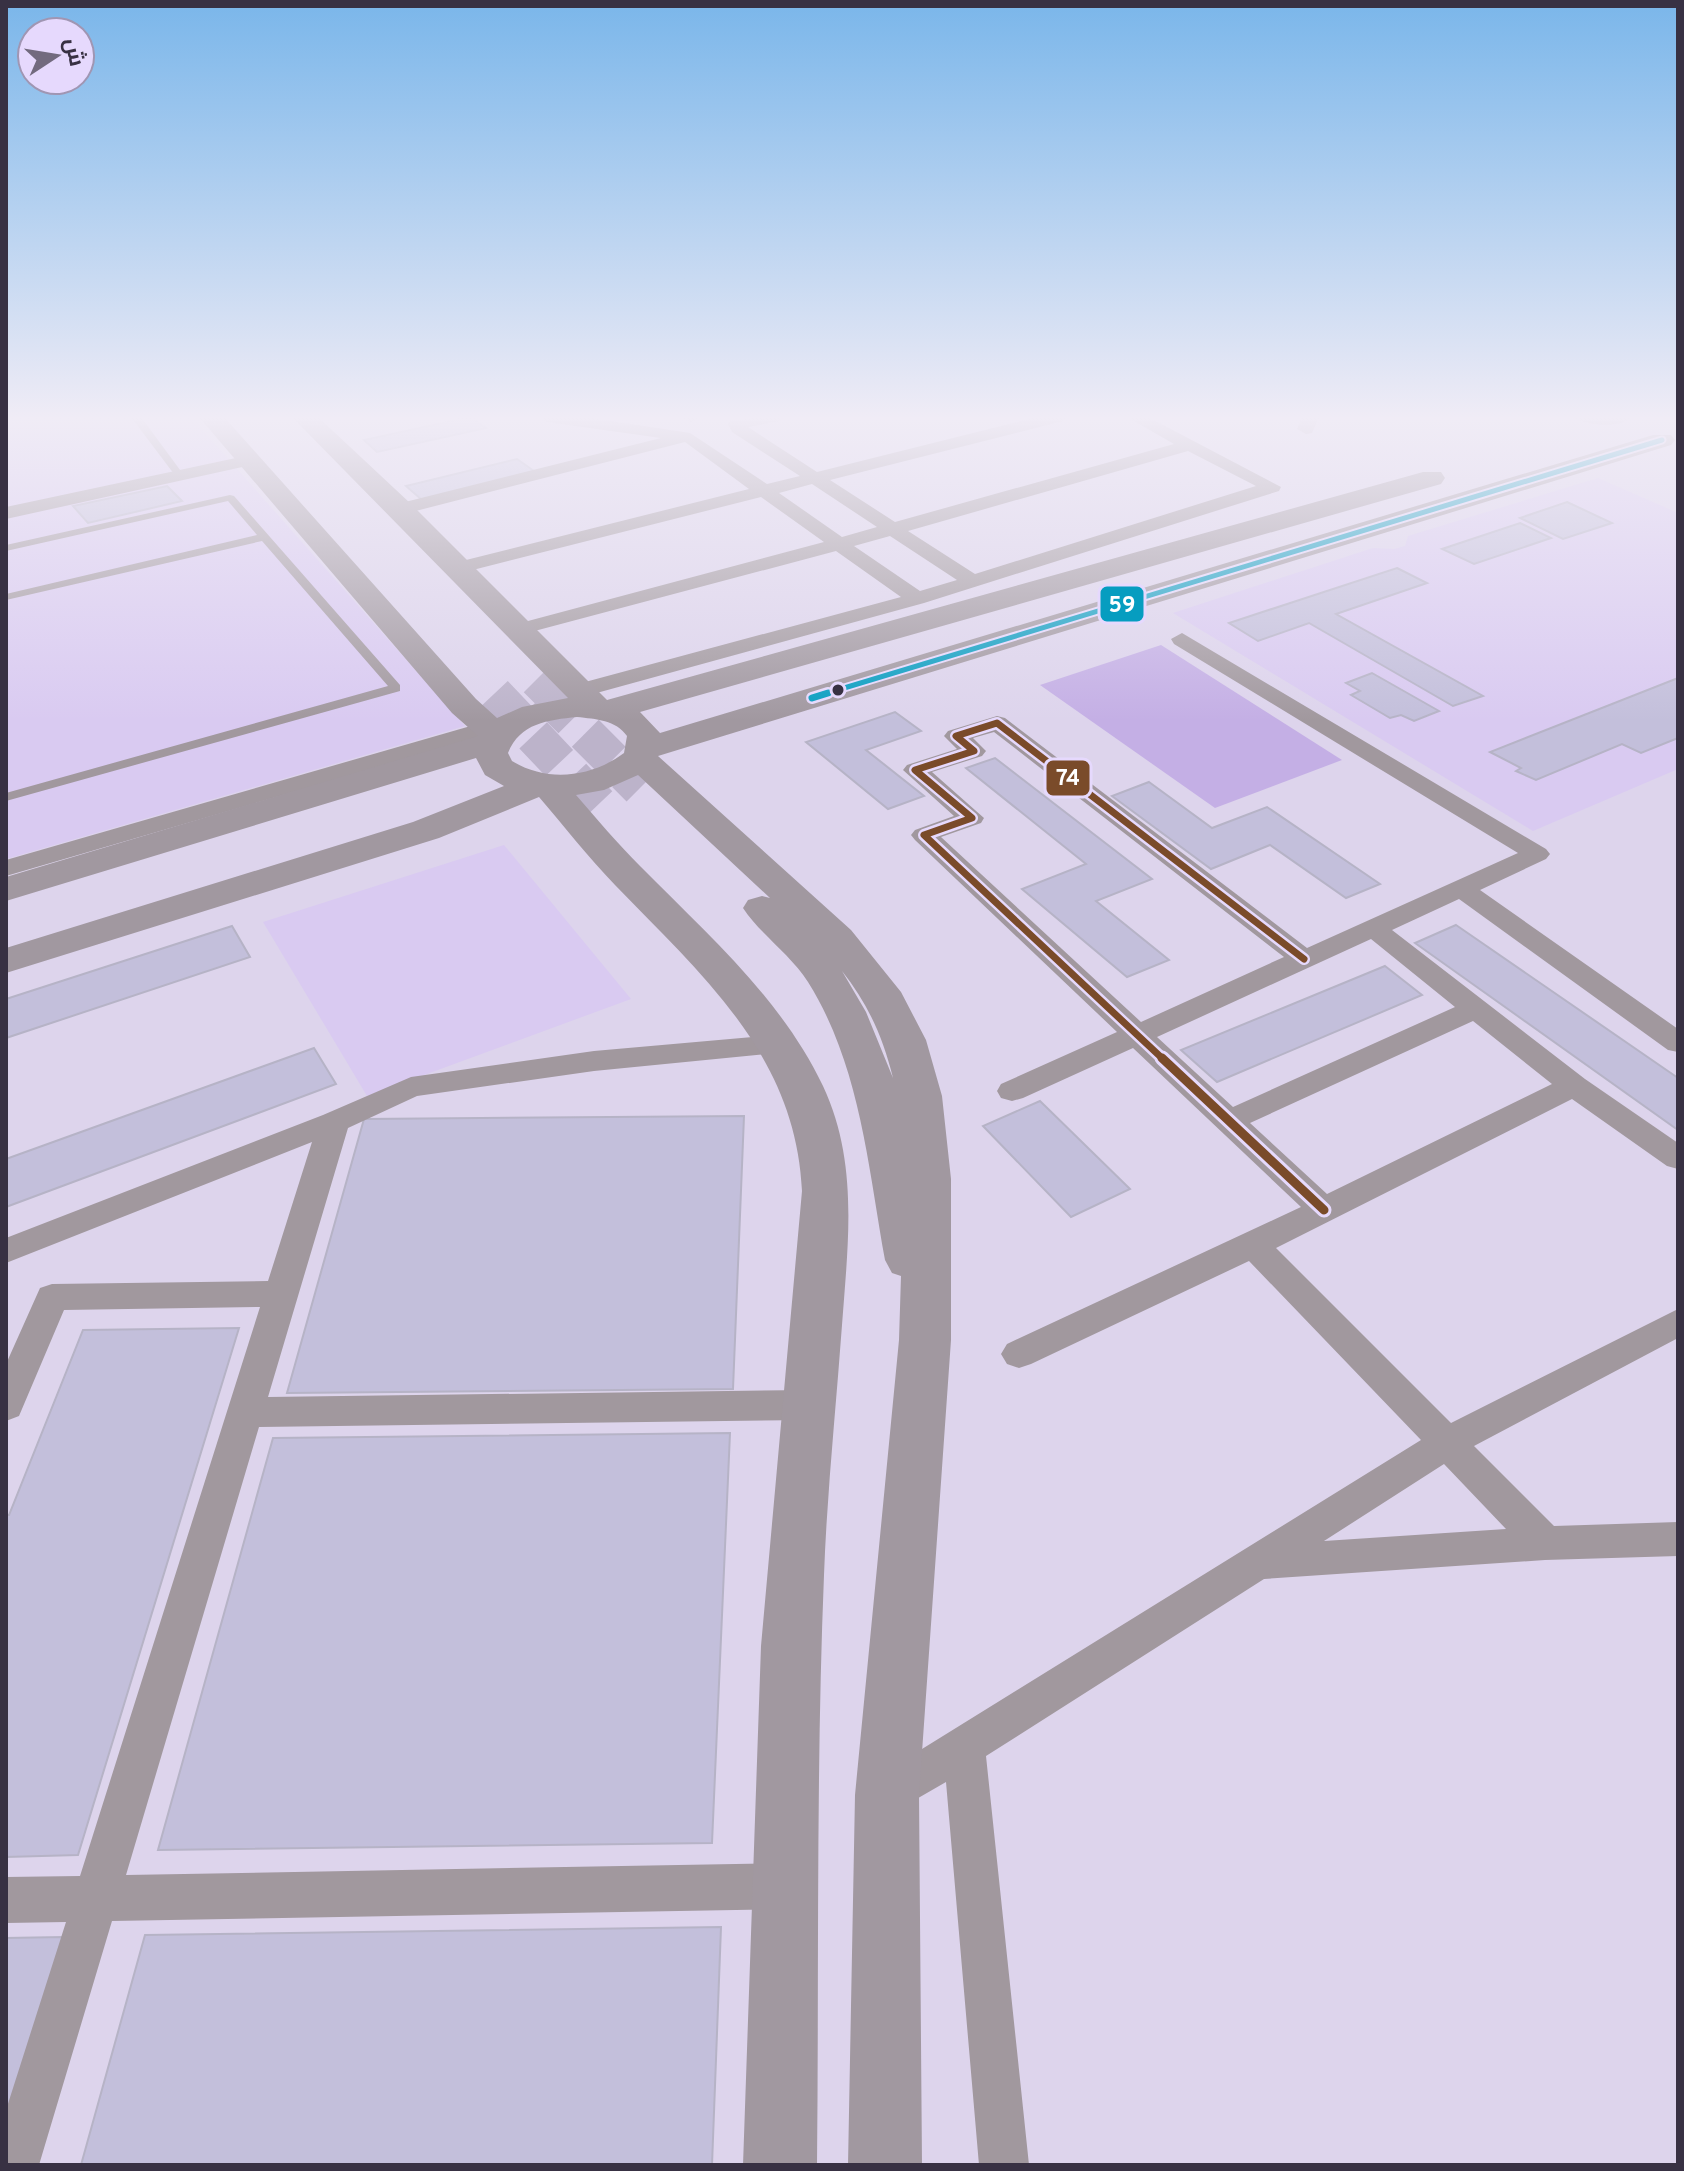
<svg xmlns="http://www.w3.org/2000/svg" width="1684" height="2171" viewBox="0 0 1684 2171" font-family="Overpass,Cairo,sans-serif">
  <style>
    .built { fill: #d9caf1 }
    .green { fill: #c4afe5 }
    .building { fill: #c3bfdb; stroke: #b6b3c6; stroke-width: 2 }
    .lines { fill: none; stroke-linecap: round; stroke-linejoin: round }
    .secondary-tunnel-far1 { stroke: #bcb3ca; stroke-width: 29; stroke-dasharray: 29 14; stroke-linecap: butt }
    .secondary-tunnel { stroke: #bcb3ca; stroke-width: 38; stroke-dasharray: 38 19; stroke-linecap: butt }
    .lane { fill: #a1989e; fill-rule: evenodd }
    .street { fill: #a1989e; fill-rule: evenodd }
    .secondary { fill: #a198a0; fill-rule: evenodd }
    .bus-1-far1-casing { stroke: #e6d9fd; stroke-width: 9 }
    .bus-1-casing { stroke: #e6d9fd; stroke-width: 12 }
    .bus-2-far1-casing { stroke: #e6d9fd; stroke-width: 12 }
    .bus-2-casing { stroke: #e6d9fd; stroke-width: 15 }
    .bus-1-far1 { stroke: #069dc0; stroke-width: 5 }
    .bus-1 { stroke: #069dc0; stroke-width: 7 }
    .bus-2-far1 { stroke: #7a4b2a; stroke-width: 7 }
    .bus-2 { stroke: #7a4b2a; stroke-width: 9 }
    .bus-dot { fill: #383143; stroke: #e6d9fd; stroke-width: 3 }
    .line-badge { stroke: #e6d9fd; stroke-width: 3 }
    .badge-label { font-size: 22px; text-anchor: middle; font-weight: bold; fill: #fff }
  </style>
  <rect width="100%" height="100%" fill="#ddd4ec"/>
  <g class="built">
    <polygon points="6,417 191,417 465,726 6,859"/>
    <polygon points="1598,478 1678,513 1678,769 1533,831 1173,613 1373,548 1394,549 1405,546 1408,536"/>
    <polygon points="504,845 631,999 367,1096 263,922"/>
  </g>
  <polygon class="green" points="1161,645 1342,760 1215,808 1040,685"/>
  <g class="building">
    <polygon points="470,417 486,428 377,452 364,440"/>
    <polygon points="517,459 534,471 422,500 406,486"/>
    <polygon points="167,486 182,501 88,523 73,506"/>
    <polygon points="1567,502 1612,523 1563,539 1520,518"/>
    <polygon points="1520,523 1551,538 1474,564 1442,549"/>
    <polygon points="1397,568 1427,583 1336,614 1483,696 1453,706 1309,623 1258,641 1229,623"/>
    <polygon points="1372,673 1439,711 1414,721 1401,715 1390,718 1351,695 1360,691 1346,683"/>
    <polygon points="1678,678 1678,738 1641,753 1622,744 1536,780 1516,771 1521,768 1490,752"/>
    <polygon points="895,712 921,731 866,750 924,796 888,809 806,742"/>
    <polygon points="995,758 1152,879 1096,901 1169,960 1127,977 1022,889 1086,864 966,768"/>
    <polygon points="1149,782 1212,828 1267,807 1380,884 1346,898 1270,845 1211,869 1112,796"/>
    <polygon points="1456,925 1678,1078 1678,1130 1415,943"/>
    <polygon points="232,926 250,957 6,1038 6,999"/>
    <polygon points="1385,966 1422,995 1217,1082 1181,1050"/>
    <polygon points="314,1048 336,1084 6,1207 6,1159"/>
    <polygon points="1040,1101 1130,1189 1071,1217 983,1126"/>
    <polygon points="744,1116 733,1389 287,1393 364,1119"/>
    <polygon points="239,1328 78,1855 6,1857 6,1515 9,1515 83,1330"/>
    <polygon points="730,1433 712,1843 158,1850 273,1438"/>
    <polygon points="721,1927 712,2165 81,2165 145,1935"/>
    <polygon points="63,1937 6,2118 6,1938"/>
  </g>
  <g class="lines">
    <polyline class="secondary-tunnel-far1" points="534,682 547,695"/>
    <g class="secondary-tunnel">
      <polyline points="545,693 640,788"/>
      <polyline points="494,694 599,805"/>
    </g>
    <g class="lane">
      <polygon points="131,417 141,417 183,474 183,478 177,478"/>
      <polygon points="230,495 234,496 400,685 400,691 6,801 6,793 388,686 262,541 6,600 6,594 257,535 228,501 6,551 6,545"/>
    </g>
    <g class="street">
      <path d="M539 417H584L690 433 767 484 800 476 732 432 728 424 731 420 781 417 779 421 748 427 817 472 1037 417H1066L1063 421 830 480 895 522 1174 444 1127 417H1148L1281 487 1279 491 924 603 582 697 571 690 574 685 901 597 836 551 527 633H513L509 629 513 625 824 542 761 497 457 574 450 572 447 568 450 564 749 489 685 442 400 515 391 509 393 505 661 438 547 422ZM1188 451 1256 486 975 574 908 531ZM812 484 877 527 842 537 779 493ZM890 536 957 580 920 591 854 546Z"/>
      <polygon points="681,417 700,417 691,422"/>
      <polygon points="1302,417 1319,417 1312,433 1306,434 1297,429"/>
      <path d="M1575 417H1627L1629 419C1618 428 1586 426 1575 417Z"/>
      <polygon points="250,455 256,456 259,460 256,464 6,519 6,507"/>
      <path d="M1182 633 1546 849 1550 854 1546 859 1480 890 1678 1029V1052L1668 1050 1459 899 1392 930 1585 1079 1678 1143V1169L1667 1166 1572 1099 1276 1248 1451 1423 1678 1309V1338L1474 1446 1554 1526 1678 1522V1556L1545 1560 1264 1579 986 1756 1029 2165H979L946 1782 887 1816 872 1810 865 1795 872 1780 1421 1440 1249 1261 1031 1364 1019 1368 1007 1364 1001 1354 1007 1344 1301 1207 1133 1048 1023 1098 1012 1101 1001 1098 997 1091 1001 1084 1117 1032 915 840 911 835 915 830 954 816 903 770 907 765 957 749 944 736 948 731 997 716 1005 718 1307 948 1518 853 1174 644 1171 639ZM994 732 1284 957 1141 1022 941 837 981 823 984 818 932 772 982 756 986 751 973 738ZM1371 939 1455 1007 1233 1107 1157 1037ZM1473 1021 1552 1084 1327 1194 1250 1123ZM1444 1464 1506 1529 1324 1541Z"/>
      <polygon points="488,721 496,723 500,728 496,733 6,876 6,860"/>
      <polygon points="776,1035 786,1038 791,1045 786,1052 594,1071 417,1096 348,1128 268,1397 810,1390 823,1395 828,1405 823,1415 810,1420 259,1427 126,1875 787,1863 803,1870 810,1886 803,1902 787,1909 112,1921 39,2165 6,2165 6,2110 66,1922 6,1923 6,1877 80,1876 260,1307 64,1310 19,1416 6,1421 6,1364 40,1288 52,1284 268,1281 312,1142 6,1263 6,1238 323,1115 411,1077 594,1051"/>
    </g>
    <path class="secondary" d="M199 417H224L476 699 497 718 522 707 568 698 292 417H318L410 503 607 700 1423 472H1441L1445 478 1441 484 640 712 660 733 1653 435H1671L1675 440 1671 445 658 756 851 930 901 992 926 1040 942 1096 951 1179V1340L919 1795 922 2165H848L855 1795 899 1340 901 1276 892 1273 885 1260C868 1166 860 1065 808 982 790 954 761 935 743 908L748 900 762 896 770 898 638 775 604 790 576 795C597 819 617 843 640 866 707 934 781 998 823 1086 859 1163 848 1243 842 1325 836 1408 827 1492 824 1575 816 1772 819 1968 817 2165H743L761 1646 802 1191C796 1056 703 976 615 885 588 857 564 826 539 797L439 838 6 973V948L413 822 504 786 485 775 476 758 6 901V877L478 736 452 713ZM577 717C596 719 616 720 627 736L624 753C592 777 548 783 512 761L508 753C520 723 548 720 577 717ZM842 971C868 1004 883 1037 893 1078L866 1012Z"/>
    <defs>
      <polyline id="bus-1-far1" points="821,695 1662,440"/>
      <polyline id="bus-1" points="812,698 828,693"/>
      <polyline id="bus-2-far1" points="1164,1060 924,835 972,818 915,770 974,751 956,736 997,723 1304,959"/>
      <polyline id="bus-2" points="1162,1058 1324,1210"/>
    </defs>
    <use href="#bus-1-far1" class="bus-1-far1-casing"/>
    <use href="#bus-1" class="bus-1-casing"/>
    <use href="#bus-2-far1" class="bus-2-far1-casing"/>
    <use href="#bus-2" class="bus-2-casing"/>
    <use href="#bus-1-far1" class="bus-1-far1"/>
    <use href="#bus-1" class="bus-1"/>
    <use href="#bus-2-far1" class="bus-2-far1"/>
    <use href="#bus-2" class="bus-2"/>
  </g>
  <linearGradient id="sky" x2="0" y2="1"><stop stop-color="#7ab6ea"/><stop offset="0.58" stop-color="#f0ecf6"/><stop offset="1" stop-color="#f0ecf6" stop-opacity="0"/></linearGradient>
  <rect width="1684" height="721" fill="url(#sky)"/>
  <circle class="bus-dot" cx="838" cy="690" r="7"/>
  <g class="line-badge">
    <rect x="1099" y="585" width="46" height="38" rx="8" fill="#069dc0"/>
    <rect x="1045" y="759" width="46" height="38" rx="8" fill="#7a4b2a"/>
  </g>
  <g class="badge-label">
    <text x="1122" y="612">59</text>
    <text x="1068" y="785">74</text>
  </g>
  <rect width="1684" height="2171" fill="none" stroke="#383143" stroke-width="16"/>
  <g transform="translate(56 56) rotate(78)"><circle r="38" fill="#e6d9fd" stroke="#a096b3" stroke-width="2"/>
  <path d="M0-6L14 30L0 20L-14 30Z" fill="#726a7e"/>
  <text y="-12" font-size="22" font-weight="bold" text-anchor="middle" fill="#383143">ش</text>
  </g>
</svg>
